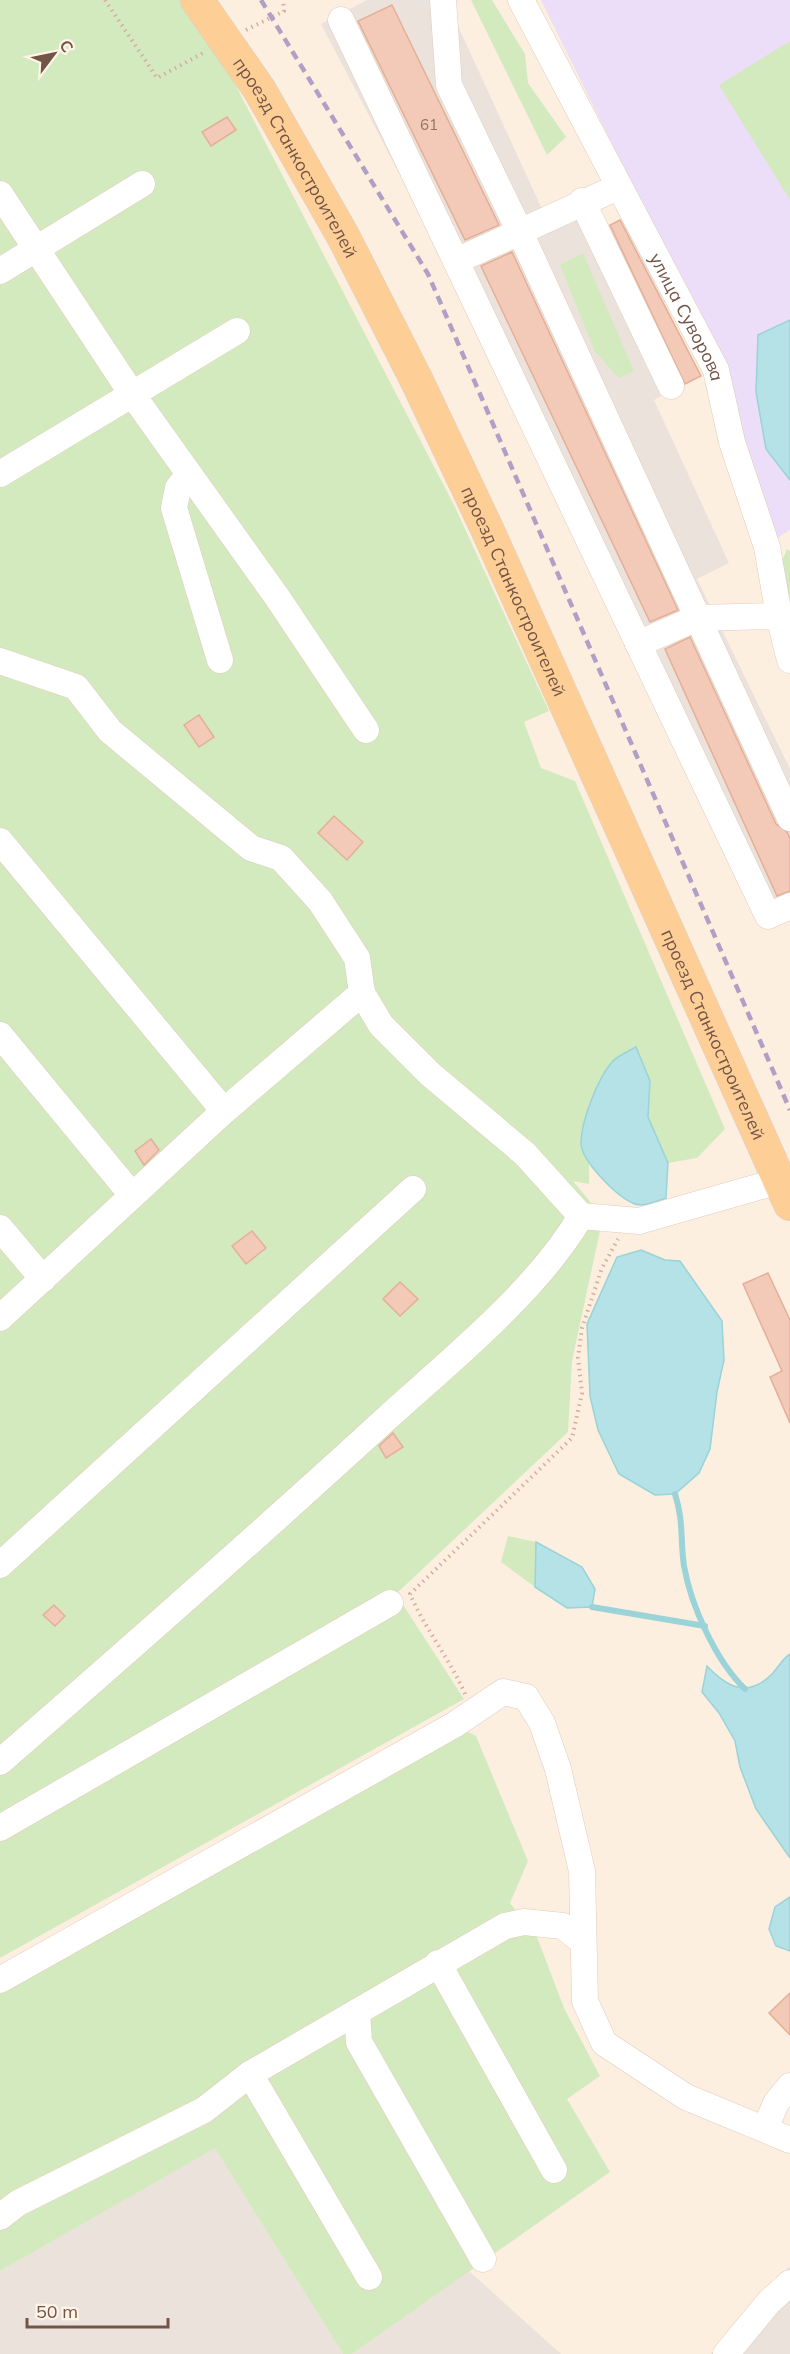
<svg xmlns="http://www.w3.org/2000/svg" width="790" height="2354" viewBox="0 0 790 2354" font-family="Mulish,sans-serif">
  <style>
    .industrial { fill: #ebe2dc }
    .education { fill: #ecddf8 }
    .green { fill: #d3eabf }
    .water { fill: #b4e2e6; stroke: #9ad3d8; stroke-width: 1.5 }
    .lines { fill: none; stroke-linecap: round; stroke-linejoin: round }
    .stream { stroke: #9ad3d8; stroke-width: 6 }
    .building { fill: #f2cab7; stroke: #e5af97; stroke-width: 1.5 }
    .minor-casing { stroke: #e1cbbc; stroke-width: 27 }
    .major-casing { stroke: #d8cfcb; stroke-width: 34 }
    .path { stroke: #d7ae9b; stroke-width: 4; stroke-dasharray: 1.5 4.5; stroke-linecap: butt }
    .minor { stroke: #fff; stroke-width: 26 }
    .major { stroke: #fdcf96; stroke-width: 33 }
    .rail { stroke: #b19fc5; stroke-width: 4.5; stroke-dasharray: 9 6; stroke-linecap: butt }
    .labels { text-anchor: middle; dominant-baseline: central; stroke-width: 4.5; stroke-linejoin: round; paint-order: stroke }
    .number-label { font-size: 15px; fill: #947263 }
    .street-label { font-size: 18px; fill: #745447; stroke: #fff4e6 }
  </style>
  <rect width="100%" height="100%" fill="#fdefe0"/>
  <g class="industrial">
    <polygon points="367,0 446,0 542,209 581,191 602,229 623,219 701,376 654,400 729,563 697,579 790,769 790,916 765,929 471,311 321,24"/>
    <polygon points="215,2147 343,2354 0,2354 0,2271"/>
    <polygon points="790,2266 790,2354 711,2354 766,2288"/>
    <polygon points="469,2271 561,2354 352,2354"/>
  </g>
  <polygon class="education" points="541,0 790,0 790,530 777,538 773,522 763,517 692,306"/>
  <g class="green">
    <polygon points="0,0 182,0 225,65 454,505 549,711 524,722 541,768 575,781 725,1129 697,1158 668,1163 647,1117 650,1081 581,1145 589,1164 589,1184 573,1181 603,1217 572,1361 568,1432 396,1594 464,1699 0,1958"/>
    <polygon points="471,0 492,0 525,54 528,83 566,137 547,155"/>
    <polygon points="790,41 790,200 719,85"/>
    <polygon points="583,253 634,371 619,378 595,352 560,265"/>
    <polygon points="787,549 790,551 790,635 777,573"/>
    <polygon points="508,1536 536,1542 535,1587 501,1562"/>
    <polygon points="454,1725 476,1736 528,1861 510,1903 537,1937 564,2008 600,2076 567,2099 610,2172 352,2354 343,2354 215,2148 0,2271 0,1971"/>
  </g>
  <g class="water">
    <polygon points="790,320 790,480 766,449 756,392 758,335"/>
    <path d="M636 1047 650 1081 648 1117 668 1163 666 1198C657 1201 644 1207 635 1204 618 1198 581 1161 581 1143 581 1121 598 1078 612 1062 617 1056 629 1051 636 1047Z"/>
    <polygon points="641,1250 665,1260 680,1261 722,1321 724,1360 717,1392 710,1449 699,1473 675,1494 655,1495 619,1474 598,1430 590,1396 587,1324 617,1257"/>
    <polygon points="536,1542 582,1567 595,1589 592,1607 567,1608 535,1587"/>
    <path d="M790 1654V1858L756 1809 740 1767 735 1741 719 1713 702 1692 707 1666C727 1687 747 1698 771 1675 778 1668 782 1659 790 1654Z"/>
    <polygon points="790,1897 790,1951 776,1946 769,1929 775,1907"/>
  </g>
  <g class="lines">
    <g class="stream">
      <path d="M675 1494C684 1522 680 1539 684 1566 691 1606 716 1661 745 1689"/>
      <polyline points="592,1607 705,1626"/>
    </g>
  </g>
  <g class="building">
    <polygon points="392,5 499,225 465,240 358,21"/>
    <polygon points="227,117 236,130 211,146 202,132"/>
    <polygon points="620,220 701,376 685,384 610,225"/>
    <polygon points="512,252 678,610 650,622 481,266"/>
    <polygon points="690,637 776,824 787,832 790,839 790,891 777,896 665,649"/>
    <polygon points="199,715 214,737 199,747 184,725"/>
    <polygon points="334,816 363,842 347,860 318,833"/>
    <polygon points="151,1139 159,1150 144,1165 135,1151"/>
    <polygon points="252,1231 266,1248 246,1264 232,1246"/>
    <polygon points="768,1273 790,1320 790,1423 770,1377 782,1371 743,1284"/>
    <polygon points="400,1282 418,1299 400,1316 383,1299"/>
    <polygon points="393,1433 403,1447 386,1458 379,1446"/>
    <polygon points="54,1605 65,1616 55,1626 43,1615"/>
    <polygon points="790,1993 790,2035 769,2013"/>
  </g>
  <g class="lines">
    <defs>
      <g id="minor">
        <polyline points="443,0 449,85 519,230 790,818"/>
        <path id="s1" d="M521 0 716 370 732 442 767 547 779 616 790 660"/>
        <polyline points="341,20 768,916 790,906"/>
        <polyline points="0,194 132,394 277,597 366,730"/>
        <polyline points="582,201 671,386"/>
        <polyline points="456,261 618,187"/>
        <polyline points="0,271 142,184"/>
        <polyline points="0,474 237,331"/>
        <polyline points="189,474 178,488 174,508 220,660"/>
        <polyline points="638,644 697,618 779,616"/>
        <polyline points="0,661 76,687 110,731 251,848 281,858 320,901 357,958 362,993 224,1111 0,1318"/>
        <polyline points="0,841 224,1111"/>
        <polyline points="362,993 381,1025 430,1074 525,1154 581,1216 639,1221 779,1181"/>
        <polyline points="0,1035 132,1195"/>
        <polyline points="0,1228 43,1279"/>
        <polyline points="0,1565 413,1189"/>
        <path d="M0 1762C130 1649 259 1535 387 1418 452 1359 536 1292 581 1216"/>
        <polyline points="0,1828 390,1603"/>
        <polyline points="438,1963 554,2170"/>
        <polyline points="0,1980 454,1725 503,1692 526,1697 542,1723 558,1769 582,1871 585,2001 604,2043 686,2097 790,2140"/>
        <polyline points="357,2012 359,2042 483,2259"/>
        <polyline points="250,2074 369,2277"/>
        <polyline points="765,2129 776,2103 790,2086"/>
        <polyline points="0,2217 18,2203 204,2110 250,2074 505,1926 524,1922 563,1926 583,1942"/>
        <polyline points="726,2354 769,2302 790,2283"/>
      </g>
      <g id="major">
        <path id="s2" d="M197 0 259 89 343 236 417 381 488 531 790 1204"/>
      </g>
    </defs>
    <use href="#minor" class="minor-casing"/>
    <use href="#major" class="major-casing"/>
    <g class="path">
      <polyline points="105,0 157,78 205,52"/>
      <polyline points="246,30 284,11 283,0"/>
      <path d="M465 1694C450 1659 425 1629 410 1594L572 1438 582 1393 578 1358 582 1328 602 1268 618 1239"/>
    </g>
    <use href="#minor" class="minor"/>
    <use href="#major" class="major"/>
    <polyline class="rail" points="261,0 428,274 790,1110"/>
  </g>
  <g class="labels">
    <g class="number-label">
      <text x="429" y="124">61</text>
    </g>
    <g class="street-label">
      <text stroke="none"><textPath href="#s2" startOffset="186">проезд Станкостроителей</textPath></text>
      <text stroke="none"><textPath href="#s1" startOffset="358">улица Суворова</textPath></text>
      <text stroke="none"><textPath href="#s2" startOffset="672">проезд Станкостроителей</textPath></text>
      <text stroke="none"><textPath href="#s2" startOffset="1158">проезд Станкостроителей</textPath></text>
    </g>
  </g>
  <g transform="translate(54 54) rotate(58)" stroke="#fff4e6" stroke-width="4.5" paint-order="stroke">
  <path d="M0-4.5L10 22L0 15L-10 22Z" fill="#745447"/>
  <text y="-9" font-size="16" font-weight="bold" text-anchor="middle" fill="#745447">С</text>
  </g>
  <path d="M27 2318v9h141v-9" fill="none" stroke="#745447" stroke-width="3"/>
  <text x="36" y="2318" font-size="18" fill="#745447" stroke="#fff4e6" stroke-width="4.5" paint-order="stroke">50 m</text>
</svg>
